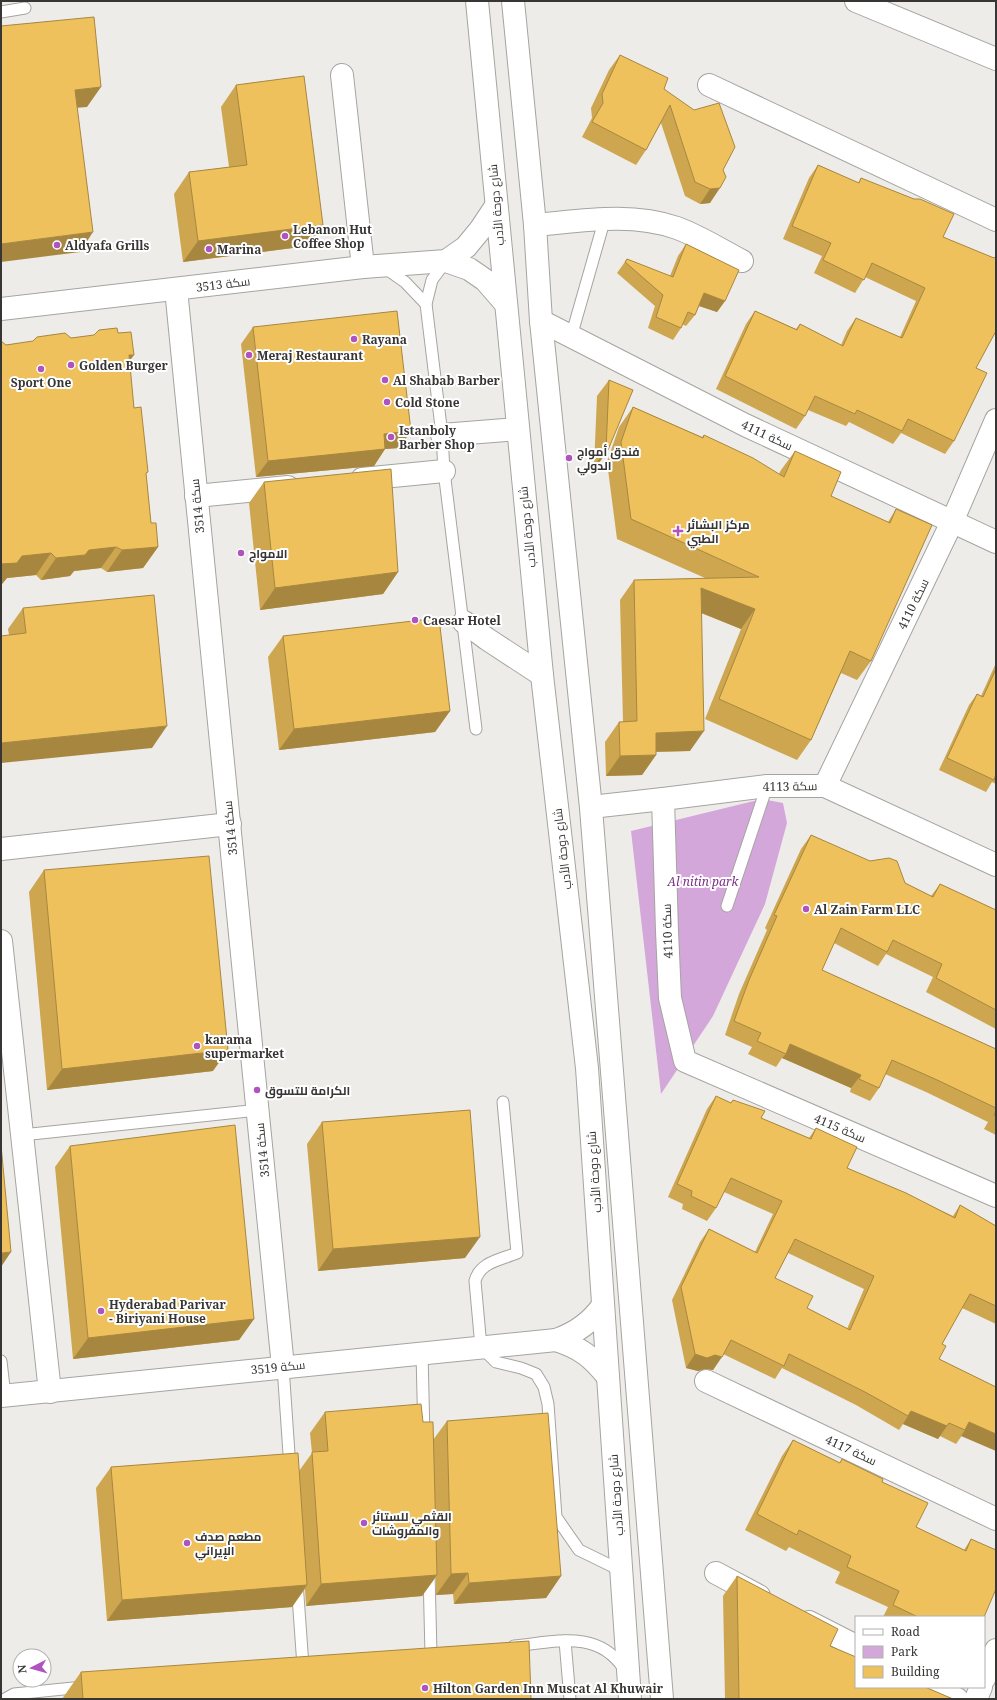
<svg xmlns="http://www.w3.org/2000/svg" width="997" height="1700" viewBox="0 0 997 1700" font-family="'Noto Serif',Cairo,serif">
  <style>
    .green { fill: #d4a7db }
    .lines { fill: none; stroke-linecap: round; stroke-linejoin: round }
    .service-casing { stroke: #a6a4a0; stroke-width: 13 }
    .minor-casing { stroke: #a6a4a0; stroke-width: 24 }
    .tertiary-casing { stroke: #a6a4a0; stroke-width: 24 }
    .secondary-casing { stroke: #a6a4a0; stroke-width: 24 }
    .service { stroke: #fff; stroke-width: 11 }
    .minor { stroke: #fff; stroke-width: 22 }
    .tertiary { stroke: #fff; stroke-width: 22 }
    .secondary { stroke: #fff; stroke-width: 22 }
    .wall { fill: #cea64f; fill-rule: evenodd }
    .shaded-wall { fill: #a78740 }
    .building { fill: #efc15c; stroke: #a78740; fill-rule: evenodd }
    .poi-dot { fill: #af53be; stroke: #fff; stroke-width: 1.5 }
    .labels { text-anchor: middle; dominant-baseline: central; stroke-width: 4; stroke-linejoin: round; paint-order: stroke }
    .street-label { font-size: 12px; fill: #373634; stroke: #fff }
    .poi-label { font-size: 12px; font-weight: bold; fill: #373634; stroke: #fff; text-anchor: start }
    .park-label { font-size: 12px; font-style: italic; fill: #7d2e89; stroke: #fff }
  </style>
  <rect width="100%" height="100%" fill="#eeece8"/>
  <polygon class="green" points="762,799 783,803 787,823 765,904 713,1016 661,1094 631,831"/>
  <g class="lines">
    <defs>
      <g id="service">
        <polyline points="1,12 25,8"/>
        <polyline points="446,261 432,280 426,304 442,435 444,471 476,729"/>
        <polyline points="385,268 405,282 426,304"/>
        <polyline points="571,337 605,218"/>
        <polyline points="727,906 767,786"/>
        <path d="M503 1102 517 1253C500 1260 480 1262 475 1281L481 1347 496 1362 521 1368 536 1374 544 1387 548 1404 556 1517 579 1550 622 1571"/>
        <polyline points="22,1135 258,1110"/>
        <polyline points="422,1353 424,1437"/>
        <polyline points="1,1361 5,1396"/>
        <polyline points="283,1367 290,1468"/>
        <polyline points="429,1573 431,1654"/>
        <polyline points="297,1582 303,1666"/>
        <polyline points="565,1641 570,1699"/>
        <path d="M514 1646C555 1642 598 1629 624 1669"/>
        <polyline points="5,1699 14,1694 83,1687"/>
      </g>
      <g id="minor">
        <polyline points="856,1 996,59"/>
        <polyline points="342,75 363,267"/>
        <polyline points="709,85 996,220"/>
        <path d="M535 225C582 221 630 212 677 228 699 236 721 250 742 261"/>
        <polyline points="446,261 466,247 480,230 496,206"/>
        <polyline points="176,289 283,1367"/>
        <polyline points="1,309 363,267 446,261 469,269 485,280 505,303"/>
        <polyline points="541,321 745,425 996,542"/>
        <polyline points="362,479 444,471"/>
        <polyline points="196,496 288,487"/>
        <polyline points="825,786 952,522 996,420"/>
        <polyline points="663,799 667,931 670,998 685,1061 996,1196"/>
        <polyline points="591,807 663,799 767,786 825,786 996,865"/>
        <polyline points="1,849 230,824"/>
        <polyline points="1,941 50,1392"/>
        <polyline points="706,1381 996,1519"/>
        <polyline points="716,1573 759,1596"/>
        <polyline points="809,1622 856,1646"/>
        <polyline points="984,1679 996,1650"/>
        <polyline points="934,1687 957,1699"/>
        <polyline points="976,1699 981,1687"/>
      </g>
      <g id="tertiary">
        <path d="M556 1340C581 1348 592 1357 608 1377"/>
        <path d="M1 1396 556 1340C576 1333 591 1323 603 1305"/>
      </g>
      <g id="secondary">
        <polyline points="477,1 542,675 587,1068 630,1699"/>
        <polyline points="513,1 535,225 541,321 591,808 662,1699"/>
        <polyline points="442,435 518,429"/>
        <polyline points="464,622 487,639 542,675"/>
      </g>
    </defs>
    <use href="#service" class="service-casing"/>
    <use href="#minor" class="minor-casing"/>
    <use href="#tertiary" class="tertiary-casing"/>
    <use href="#secondary" class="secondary-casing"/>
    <use href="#service" class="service"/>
    <use href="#minor" class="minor"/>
    <use href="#tertiary" class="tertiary"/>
    <use href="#secondary" class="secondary"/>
  </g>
  <g class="wall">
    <polygon points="620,55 664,89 723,170 710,203 700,204 685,196 661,123 646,150 636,165 582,137 592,118 591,108 609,70"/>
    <polygon points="236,85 323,225 308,246 183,262 174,194 189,172 229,167 221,107"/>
    <polygon points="818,165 858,183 861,178 943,237 993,258 995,257 996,257 996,335 994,334 976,368 954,441 945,454 901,433 893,444 849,422 846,426 808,410 805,416 796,429 716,389 746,324 755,311 796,329 800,324 841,345 847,331 856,318 900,337 916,301 865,277 855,293 814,273 822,256 783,239 809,178"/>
    <polygon points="686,244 725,301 717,312 699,306 695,315 686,326 682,324 681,328 673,340 648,328 655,306 617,273 627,259 670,276 678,256"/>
    <polygon points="253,327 411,431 399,448 385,449 374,466 256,477 241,344"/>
    <polygon points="118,333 129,361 134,408 146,475 151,523 158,547 143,568 107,572 101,568 74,571 70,576 41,580 36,575 7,578 2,584 6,345"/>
    <polygon points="609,380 608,450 596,467 594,466 597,396"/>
    <polygon points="633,407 702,437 704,435 779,474 781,470 795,451 831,496 888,522 896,509 871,661 857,680 841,673 811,740 797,760 705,719 741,629 701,613 690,751 656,752 656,755 642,775 606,776 605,742 619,722 623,722 620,600 634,580 705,578 617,539 607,462 619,427"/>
    <polygon points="264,482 398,572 383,594 260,610 249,503"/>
    <polygon points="23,608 152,748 9,635 8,629"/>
    <polygon points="283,636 450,711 435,732 279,750 268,657"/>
    <polygon points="996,663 996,784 992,782 986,792 939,770 969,705 977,694 981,696"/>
    <polygon points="811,835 931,896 940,884 996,910 996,1029 926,992 933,977 886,954 878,966 834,943 822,970 996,1049 996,1135 984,1129 988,1122 926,1092 885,1074 879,1088 870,1101 850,1092 851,1088 782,1058 776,1067 748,1054 752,1047 725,1035 739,994 767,930 765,928 801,849"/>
    <polygon points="44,870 213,1071 47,1090 29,892"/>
    <path d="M716 1096 731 1103 733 1100 761 1118 809 1138 816 1128 847 1168 953 1216 960 1205 996 1226V1324L962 1308 942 1344 939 1359 996 1387 956 1444 940 1436 938 1439 903 1424 899 1430 856 1405 782 1368 775 1379 723 1354 713 1370 705 1369 698 1371 686 1368 672 1300 700 1242 709 1229 755 1252 773 1214 724 1192 716 1208 707 1221 682 1209 683 1204 668 1197 707 1109ZM788 1253 864 1289 847 1329 807 1308 775 1278Z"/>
    <polygon points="322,1122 465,1258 318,1271 307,1144"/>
    <polygon points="70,1146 254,1319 239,1340 73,1359 55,1167"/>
    <polygon points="325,1412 423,1422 433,1440 447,1421 561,1576 546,1598 454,1604 453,1594 436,1595 436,1577 422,1596 306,1606 305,1589 292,1607 107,1621 96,1488 111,1467 299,1471 312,1453 310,1433"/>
    <polygon points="793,1440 840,1463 842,1459 882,1482 916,1527 964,1550 971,1539 984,1617 883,1617 888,1607 835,1583 840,1572 789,1547 786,1551 745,1530 782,1456"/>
    <polygon points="737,1576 830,1646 953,1699 725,1699 723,1596"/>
    <polygon points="81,1672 531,1699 62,1699"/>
  </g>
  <g class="shaded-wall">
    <polygon points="101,87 87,107 62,109 75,90"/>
    <polygon points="720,188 710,203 700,204 710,189"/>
    <polygon points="323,225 308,246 183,262 198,241"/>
    <polygon points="93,232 80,252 1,262 1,244"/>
    <polygon points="704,293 725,301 717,312 696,305"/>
    <polygon points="129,355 134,355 119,376"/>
    <polygon points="411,431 399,448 385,449 374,466 256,477 268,461 384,434"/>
    <polygon points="606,450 608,450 596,467 594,466"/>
    <polygon points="116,547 101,568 74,571 70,576 41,580 56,558 89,550"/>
    <polygon points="158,547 143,568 107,572 122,550"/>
    <polygon points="51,553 36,575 7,578 2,584 1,584 1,564 22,556"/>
    <polygon points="398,572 383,594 260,610 275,588"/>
    <polygon points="701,588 755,609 741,629 687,607"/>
    <polygon points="450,711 435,732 279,750 294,729"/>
    <polygon points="167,726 152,748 1,763 1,743"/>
    <polygon points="704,731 690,751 642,752 656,733"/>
    <polygon points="656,755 642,775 606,776 620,756"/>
    <polygon points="790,1044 861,1075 851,1088 782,1058 786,1054"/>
    <polygon points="228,1050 213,1071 47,1090 62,1069"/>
    <polygon points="480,1237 465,1258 318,1271 333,1249"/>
    <polygon points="11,1252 1,1267 1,1253"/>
    <polygon points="254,1319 239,1340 73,1359 88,1338"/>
    <polygon points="695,1354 715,1355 722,1357 713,1370 705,1369 698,1371 686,1368"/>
    <polygon points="911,1411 949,1423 938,1439 903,1424"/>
    <polygon points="969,1422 996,1434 996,1451 961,1436 965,1430"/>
    <polygon points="468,1573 453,1594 436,1595 451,1574"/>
    <polygon points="437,1575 422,1596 306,1606 321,1584"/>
    <polygon points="561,1576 546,1598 454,1604 469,1583"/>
    <polygon points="307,1585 292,1607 107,1621 122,1600"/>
  </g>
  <g class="building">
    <polygon points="94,17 101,87 75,90 93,232 1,244 1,26"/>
    <polygon points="620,55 668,78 664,89 694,110 719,103 735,147 723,170 726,177 720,188 710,189 695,182 670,105 646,150 592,122 603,103 602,94"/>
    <polygon points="304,76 323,225 198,241 189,172 247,165 236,85"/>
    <polygon points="818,165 859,183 861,178 914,199 920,199 954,214 943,237 994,258 995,257 996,257 996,331 976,368 987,373 954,441 908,419 902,431 857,410 855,414 815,396 805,416 725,376 755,311 797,330 800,324 843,346 856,318 902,338 925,288 872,263 864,280 823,260 831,243 792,226"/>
    <polygon points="686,244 739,270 725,301 704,293 695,315 688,312 681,328 656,317 663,295 625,262 627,259 673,277"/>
    <polygon points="397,311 411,431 384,434 385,449 268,461 253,327"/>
    <polygon points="117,328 118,333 131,332 134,355 129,355 134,408 141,407 148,472 146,473 151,523 156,523 158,547 122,550 116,547 89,550 85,555 56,558 51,553 22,556 17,563 1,564 1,341 6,345 33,341 37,337 65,333 71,338 94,335 99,330"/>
    <polygon points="609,380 633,390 608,450 606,450"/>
    <polygon points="633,407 703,438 704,435 753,458 784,477 795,451 841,472 831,496 890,523 896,509 932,525 871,661 850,651 811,740 719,699 755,609 701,588 704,731 656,733 656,755 620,756 619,722 637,721 634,580 759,577 631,519 621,442"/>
    <polygon points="391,469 398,572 275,588 264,482"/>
    <polygon points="154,595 167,726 1,743 1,636 26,633 23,608"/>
    <polygon points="439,618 450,711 294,729 283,636"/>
    <polygon points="996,669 996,774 994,780 947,758 977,694 983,697"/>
    <polygon points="811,835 870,861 889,858 897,861 905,883 933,897 940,884 996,910 996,1010 936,978 942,964 893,940 887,952 841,928 822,970 996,1049 996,1108 935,1079 892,1060 879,1088 859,1079 861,1075 790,1044 786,1054 757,1041 761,1033 734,1021 749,980 777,916 774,915"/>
    <polygon points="209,856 228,1050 62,1069 44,870"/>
    <path d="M716 1096 731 1103 733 1100 765 1111 761 1118 811 1139 816 1128 857 1147 847 1168 906 1193 955 1218 960 1205 996 1226V1306L970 1294 942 1344 946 1346 939 1359 996 1387V1434L969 1422 965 1430 949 1423 947 1426 911 1411 908 1416 865 1392 789 1354 784 1366 731 1340 722 1357 715 1355 707 1358 695 1354 681 1287 709 1229 757 1253 782 1201 731 1178 716 1208 691 1196 692 1191 677 1184ZM795 1239 874 1276 850 1330 807 1308 813 1296 775 1278Z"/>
    <polygon points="470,1110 480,1237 333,1249 322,1122"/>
    <polygon points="996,1111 996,1116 994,1115"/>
    <polygon points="235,1125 254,1319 88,1338 70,1146"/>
    <polygon points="1,1145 11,1252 1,1253"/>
    <polygon points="421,1404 423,1422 433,1422 437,1575 321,1584 312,1452 328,1451 325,1412"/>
    <polygon points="548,1413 561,1576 469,1583 468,1573 451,1574 447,1421"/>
    <polygon points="793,1440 840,1463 842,1459 883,1479 882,1482 928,1503 916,1527 966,1551 971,1539 996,1550 996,1589 984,1617 918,1617 893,1605 899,1591 847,1567 851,1556 799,1530 797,1535 757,1514"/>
    <polygon points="298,1453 307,1585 122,1600 111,1467"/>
    <polygon points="737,1576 838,1629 830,1646 856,1657 856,1687 925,1687 953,1699 739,1699"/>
    <polygon points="529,1641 531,1699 83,1699 81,1672"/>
  </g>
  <g class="poi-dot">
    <circle cx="285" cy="236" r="4"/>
    <circle cx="57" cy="245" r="4"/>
    <circle cx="209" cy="249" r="4"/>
    <circle cx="354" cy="339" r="4"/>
    <circle cx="249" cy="355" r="4"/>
    <circle cx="71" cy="365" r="4"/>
    <circle cx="41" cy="369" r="4"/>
    <circle cx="385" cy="380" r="4"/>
    <circle cx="387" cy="402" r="4"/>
    <circle cx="391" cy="437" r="4"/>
    <circle cx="569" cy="458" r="4"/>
    <path d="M676 525h4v4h4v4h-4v4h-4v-4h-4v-4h4z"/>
    <circle cx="241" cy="553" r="4"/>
    <circle cx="415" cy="620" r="4"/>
    <circle cx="806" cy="909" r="4"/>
    <circle cx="197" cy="1046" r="4"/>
    <circle cx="257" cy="1090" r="4"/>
    <circle cx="101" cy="1311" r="4"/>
    <circle cx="364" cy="1523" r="4"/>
    <circle cx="187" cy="1543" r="4"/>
    <circle cx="425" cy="1688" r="4"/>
  </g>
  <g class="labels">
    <g class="street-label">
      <text transform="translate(496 205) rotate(-95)">شارع دوحة الأدب</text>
      <text transform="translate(223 284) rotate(-7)">سكة 3513</text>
      <text transform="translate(767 435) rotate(25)">سكة 4111</text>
      <text transform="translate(197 506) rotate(-96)">سكة 3514</text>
      <text transform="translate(527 527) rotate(-96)">شارع دوحة الأدب</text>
      <text transform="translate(913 604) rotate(-64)">سكة 4110</text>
      <text transform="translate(790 786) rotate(-1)">سكة 4113</text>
      <text transform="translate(230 828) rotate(-96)">سكة 3514</text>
      <text transform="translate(562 849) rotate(-97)">شارع دوحة الأدب</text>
      <text transform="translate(667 931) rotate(-92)">سكة 4110</text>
      <text transform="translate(840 1128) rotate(23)">سكة 4115</text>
      <text transform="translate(262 1150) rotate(-96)">سكة 3514</text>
      <text transform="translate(594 1172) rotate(-94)">شارع دوحة الأدب</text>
      <text transform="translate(278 1367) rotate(-6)">سكة 3519</text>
      <text transform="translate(851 1450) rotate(25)">سكة 4117</text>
      <text transform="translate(616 1495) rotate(-94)">شارع دوحة الأدب</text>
    </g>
    <g class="poi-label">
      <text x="293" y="229">Lebanon Hut<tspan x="293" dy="14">Coffee Shop</tspan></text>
      <text x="65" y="245">Aldyafa Grills</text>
      <text x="217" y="249">Marina</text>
      <text x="362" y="339">Rayana</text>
      <text x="257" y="355">Meraj Restaurant</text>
      <text x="79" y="365">Golden Burger</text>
      <text x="393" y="380">Al Shabab Barber</text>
      <text x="41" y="382" text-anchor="middle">Sport One</text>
      <text x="395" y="402">Cold Stone</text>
      <text x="399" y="430">Istanboly<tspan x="399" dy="14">Barber Shop</tspan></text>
      <text x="577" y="451">فندق أمواج<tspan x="577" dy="14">الدولي</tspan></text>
      <text x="687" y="524">مركز البشائر<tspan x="687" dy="14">الطبي</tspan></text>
      <text x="249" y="553">الامواج</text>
      <text x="423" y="620">Caesar Hotel</text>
      <text x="814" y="909">Al Zain Farm LLC</text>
      <text x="205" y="1039">karama<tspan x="205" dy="14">supermarket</tspan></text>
      <text x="265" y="1090">الكرامة للتسوق</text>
      <text x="109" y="1304">Hyderabad Parivar<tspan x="109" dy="14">- Biriyani House</tspan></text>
      <text x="372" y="1516">القثمي للستائر<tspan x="372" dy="14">والمفروشات</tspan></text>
      <text x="195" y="1536">مطعم صدف<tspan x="195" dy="14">الإيراني</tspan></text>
      <text x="433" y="1688">Hilton Garden Inn Muscat Al Khuwair</text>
    </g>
    <g class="park-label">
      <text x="703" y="881">Al nitin park</text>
    </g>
  </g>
  <rect width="997" height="1700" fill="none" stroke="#373634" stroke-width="4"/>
  <rect x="855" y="1616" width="130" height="72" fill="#ffffff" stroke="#afafae"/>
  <rect x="863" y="1629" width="20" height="6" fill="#ffffff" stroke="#afafae"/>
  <text x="891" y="1636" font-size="12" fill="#373634">Road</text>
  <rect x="863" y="1646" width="20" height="12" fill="#d4a7db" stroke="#afafae"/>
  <text x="891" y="1656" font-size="12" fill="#373634">Park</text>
  <rect x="863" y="1666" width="20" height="12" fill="#efc15c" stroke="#afafae"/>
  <text x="891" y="1676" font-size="12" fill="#373634">Building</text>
  <g transform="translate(32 1668) rotate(264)"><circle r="19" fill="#ffffff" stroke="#afafae"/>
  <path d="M0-3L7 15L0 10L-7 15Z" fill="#af53be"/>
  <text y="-6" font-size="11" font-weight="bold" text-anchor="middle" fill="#373634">N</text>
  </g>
</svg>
